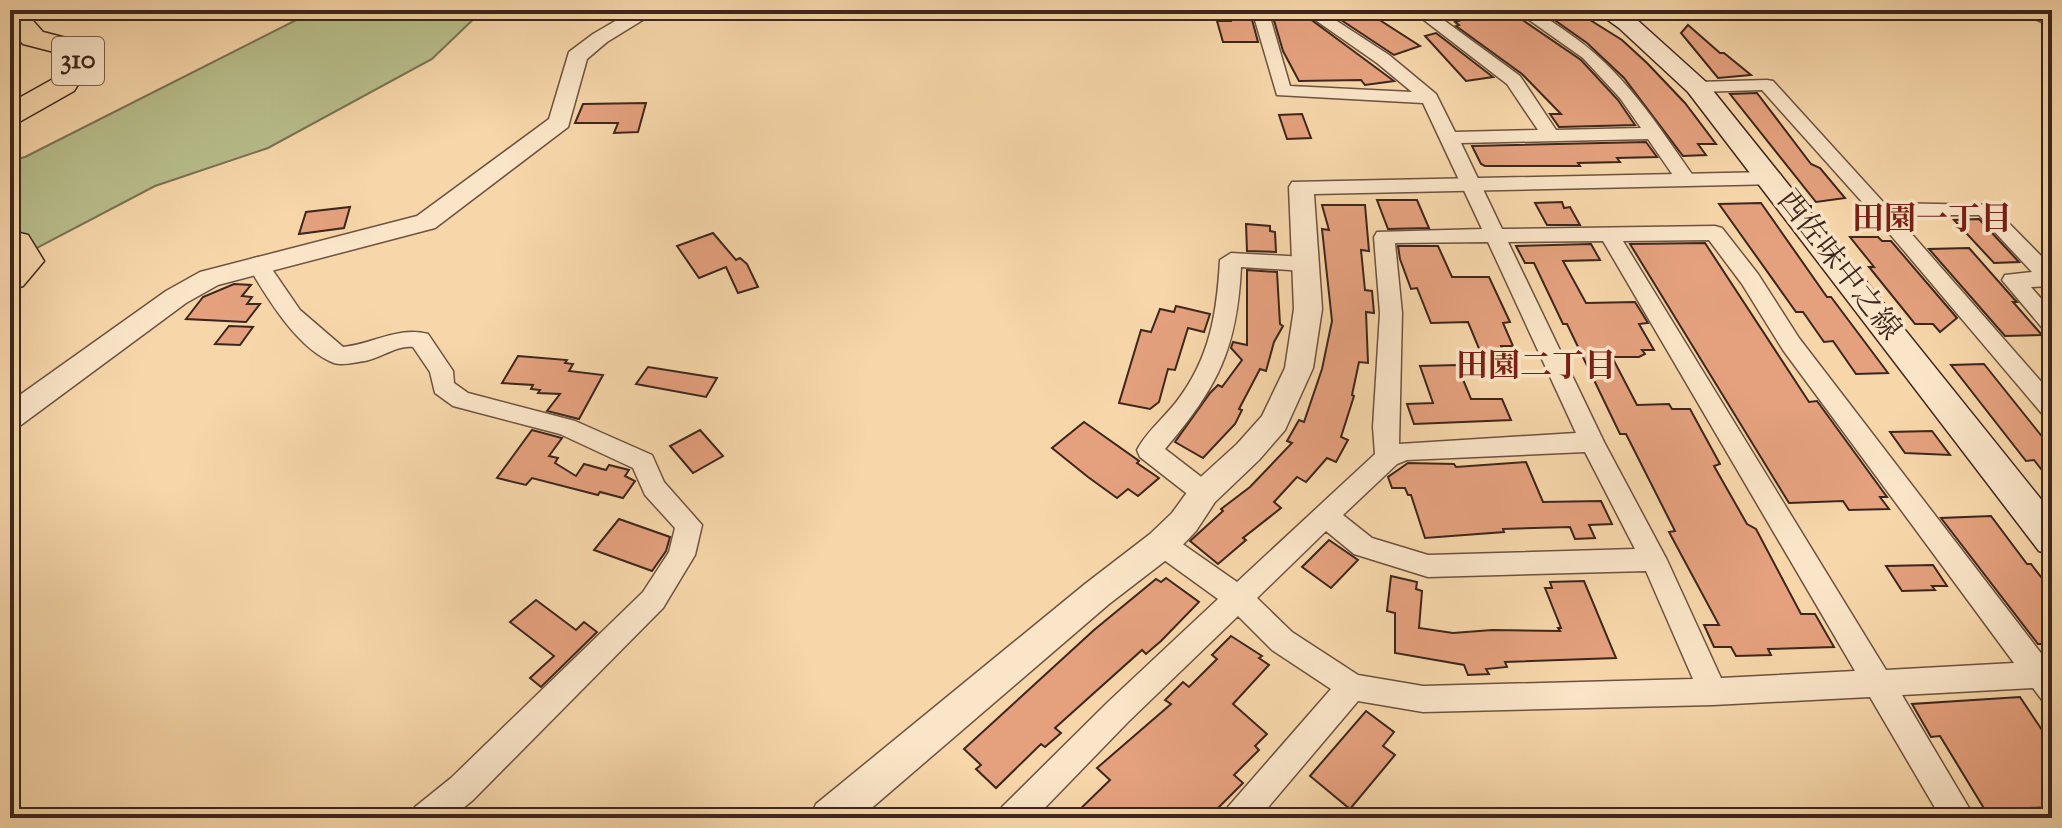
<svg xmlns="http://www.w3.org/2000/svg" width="2062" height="828" viewBox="0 0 2062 828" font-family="'Sorts Mill Goudy','Noto Serif JP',serif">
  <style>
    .green { fill: #b8bf8c; stroke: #7a7254; stroke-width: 2 }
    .building { fill: #e5a17e; stroke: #3d261d; stroke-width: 2 }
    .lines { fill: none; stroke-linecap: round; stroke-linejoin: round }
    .minor-casing { stroke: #6c5240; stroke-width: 3 }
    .tertiary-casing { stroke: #6c5240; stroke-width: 3 }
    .secondary-casing { stroke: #3d261d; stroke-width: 3 }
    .trunk-casing { stroke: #3d261d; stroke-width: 3 }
    .minor { fill: #fae5c8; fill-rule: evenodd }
    .tertiary { fill: #fae5c8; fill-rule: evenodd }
    .secondary { fill: #fae5c8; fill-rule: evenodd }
    .trunk { fill: #f7d7aa; fill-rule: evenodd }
    .labels { text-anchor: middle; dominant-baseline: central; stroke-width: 7; stroke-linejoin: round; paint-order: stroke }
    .shield { fill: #fae5c8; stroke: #765f50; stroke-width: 2 }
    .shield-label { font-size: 28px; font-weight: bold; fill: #3d261d }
    .street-label { font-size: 30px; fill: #3d261d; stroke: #fae5c8 }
    .neighbourhood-label { font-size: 32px; font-weight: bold; fill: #7a1f14; stroke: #fae5c8 }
  </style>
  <rect width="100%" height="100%" fill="#f7d7aa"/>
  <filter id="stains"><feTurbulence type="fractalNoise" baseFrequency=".0025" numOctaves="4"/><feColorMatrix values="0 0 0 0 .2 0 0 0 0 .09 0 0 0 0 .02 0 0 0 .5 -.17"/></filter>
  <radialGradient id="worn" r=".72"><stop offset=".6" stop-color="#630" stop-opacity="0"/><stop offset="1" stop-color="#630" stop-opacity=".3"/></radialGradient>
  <polygon class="green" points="316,10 483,10 432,59 268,148 155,186 10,262 10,161 25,157"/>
  <g class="building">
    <polygon points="1271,10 1298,10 1394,81 1365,85 1361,80 1299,81 1283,51"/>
    <polygon points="1326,10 1364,10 1420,46 1394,55"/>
    <polygon points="1491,10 1508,10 1581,60 1618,100 1635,125 1559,127 1550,114 1561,114 1522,74 1456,26 1459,25 1455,22"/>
    <polygon points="1558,10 1574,10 1622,40 1647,63 1685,103 1716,144 1698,144 1706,155 1683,156 1624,78 1587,43 1546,14"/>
    <polygon points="1232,16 1251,16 1258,42 1223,42 1217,21 1231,21"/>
    <polygon points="1688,25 1720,53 1724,53 1751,75 1718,78 1681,33"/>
    <polygon points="1436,33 1493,77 1466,81 1425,36"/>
    <polygon points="1757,93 1811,164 1820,168 1845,198 1816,202 1730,94"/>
    <polygon points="646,103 638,132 614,133 618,123 575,123 583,104"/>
    <polygon points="1302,114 1311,138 1287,139 1279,115"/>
    <polygon points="1646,142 1657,157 1617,158 1620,162 1578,163 1580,166 1485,166 1481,164 1472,146"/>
    <polygon points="1377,200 1417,200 1429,228 1388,229"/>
    <polygon points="1562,202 1564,208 1570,207 1580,225 1547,225 1535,203"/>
    <polygon points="1761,203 1827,297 1831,297 1888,373 1856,374 1833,341 1824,342 1803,312 1796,312 1719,204"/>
    <polygon points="1322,205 1365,205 1369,251 1361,250 1365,290 1372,291 1374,313 1366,312 1368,363 1359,362 1352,395 1354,396 1341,437 1348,440 1336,462 1327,458 1306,482 1297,477 1274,502 1281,508 1243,538 1246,540 1218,564 1190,541 1223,511 1221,509 1250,487 1292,443 1287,441 1299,420 1304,422 1322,369 1332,321 1322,229 1329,230"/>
    <polygon points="350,207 344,228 299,234 306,212"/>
    <polygon points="1979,219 2019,262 1994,263 1954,220"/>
    <polygon points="1246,224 1270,226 1270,231 1275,232 1276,252 1247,251"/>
    <polygon points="713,233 736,260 740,258 747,264 758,287 738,293 726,267 699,278 677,246"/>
    <polygon points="1850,237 1878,237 1882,241 1891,241 1957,318 1940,332 1933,324 1915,324 1869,267 1874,267"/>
    <polygon points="1705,243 1809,402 1817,401 1887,497 1880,497 1889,509 1849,510 1843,501 1789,503 1630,244"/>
    <polygon points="1591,244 1600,260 1563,261 1586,303 1635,302 1648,323 1639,324 1654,350 1642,350 1645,354 1639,357 1612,357 1637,405 1669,404 1672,409 1690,409 1720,464 1714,466 1747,524 1756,529 1801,614 1815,614 1834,647 1768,649 1771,655 1736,656 1731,647 1714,647 1704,625 1719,625 1669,532 1675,531 1626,434 1620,434 1567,324 1563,324 1534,263 1525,263 1516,246"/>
    <polygon points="1398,246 1438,246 1452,277 1489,277 1510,322 1503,323 1513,346 1501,346 1503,351 1480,351 1468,322 1431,323 1417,288 1411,289 1400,259"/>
    <polygon points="1969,248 2014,299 2017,302 2013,302 2042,335 2005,336 1929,249"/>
    <polygon points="1247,270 1277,272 1280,324 1283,326 1274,342 1266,371 1260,369 1239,409 1242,410 1235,424 1203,458 1175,442 1210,393 1218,385 1222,387 1242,360 1231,348 1233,342 1247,345"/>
    <polygon points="234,284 251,285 242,296 252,297 247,304 260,304 246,322 186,319 203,297"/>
    <polygon points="1176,306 1210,314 1204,332 1188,328 1175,370 1168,369 1159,402 1150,409 1119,403 1141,330 1151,332 1160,309 1174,312"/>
    <polygon points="229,326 253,327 240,345 215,344"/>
    <polygon points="518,356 567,360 565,363 573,364 569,371 603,375 579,419 547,411 560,394 538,393 540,390 531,389 533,385 502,383"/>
    <polygon points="1984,364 2052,449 2052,483 2034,460 2026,461 1951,365"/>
    <polygon points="1457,365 1471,399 1502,399 1511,420 1414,424 1407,404 1433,403 1420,366"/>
    <polygon points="648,367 717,378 706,397 636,384"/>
    <polygon points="1084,422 1139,461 1137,463 1159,478 1138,496 1128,489 1117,498 1088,477 1052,448"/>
    <polygon points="532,430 562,438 549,456 558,458 555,463 576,476 584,464 606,470 609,465 629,470 625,476 635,481 623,498 600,492 598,495 532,478 526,485 497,478"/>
    <polygon points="700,430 723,456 693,473 670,446"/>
    <polygon points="1932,431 1950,455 1905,453 1890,432"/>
    <polygon points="1526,462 1543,502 1601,501 1612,524 1589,525 1595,538 1575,539 1570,527 1503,529 1504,532 1425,538 1411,495 1408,495 1405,488 1392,488 1388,477 1408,463 1454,464 1456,467"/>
    <polygon points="1991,516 2027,564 2031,564 2052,591 2052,644 2038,644 1941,518"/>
    <polygon points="619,519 670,537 666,551 652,571 594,550"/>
    <polygon points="1329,540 1358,560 1331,588 1302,567"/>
    <polygon points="1933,565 1947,586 1932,586 1935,590 1902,591 1886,566"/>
    <polygon points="1391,576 1417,582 1416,589 1422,591 1419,628 1453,633 1492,630 1560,631 1558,628 1561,628 1545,588 1552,588 1550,582 1584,581 1616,658 1505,662 1507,667 1486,669 1489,674 1468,675 1464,665 1395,653 1395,613 1387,611"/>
    <polygon points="1166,578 1199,602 1161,641 1146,654 1142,650 1055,728 1061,733 1045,747 1041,744 996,788 976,769 981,765 964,749 1094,630 1156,579 1161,582"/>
    <polygon points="536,600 576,630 584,622 597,632 541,687 530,678 554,656 510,622"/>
    <polygon points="1231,636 1262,656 1259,658 1269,665 1233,704 1267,734 1255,746 1259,750 1234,775 1243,783 1208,818 1071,818 1110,780 1097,768 1171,704 1165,700 1183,682 1189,687 1217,659 1212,655"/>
    <polygon points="2020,697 2052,745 2052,807 1985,810 1940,736 1931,737 1912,704"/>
    <polygon points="1366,711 1394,732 1383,746 1395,755 1350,809 1310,776"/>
  </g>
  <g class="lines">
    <defs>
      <g id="minor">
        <path d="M1252 10H1268L1290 86 1412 92 1377 63 1301 10H1320L1389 55 1436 94 1455 132 1538 130 1507 84 1411 10H1430L1520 76 1556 130 1641 128 1620 98 1583 58 1515 10C1538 10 1545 17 1564 30 1624 70 1656 123 1696 180L1693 184H1679L1648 139 1461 143 1502 229 1715 226 1722 228 1758 274 1799 338 2047 661H2052V704L2042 700 2033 688 1902 695 1975 818H1941L1870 697 1713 705 1423 712 1358 701 1259 818H1223L1228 807 1331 689 1272 650 1238 616 1128 722 1035 818H997L1002 807 1108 702 1218 599 1153 552 1149 544 1153 536 1162 533 1171 536 1237 582 1375 454 1373 427 1380 313 1374 237 1377 232 1482 229 1423 103 1277 95ZM1709 240 1742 284 1783 350 2014 663 1886 670 1623 241ZM1603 241 1855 671 1721 678 1667 560 1604 442 1508 242ZM1488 242 1576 433 1399 444 1402 313 1395 243ZM1585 452 1635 549 1428 555 1372 538 1343 515 1397 464 1407 460ZM1326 531 1354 554 1428 577 1646 571 1693 679 1423 686 1358 675 1292 632 1257 598Z"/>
        <polygon points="2017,10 2039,10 2052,16 2052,27"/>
        <polygon points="1767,80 1773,81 1884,203 1991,205 2052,267 2052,286 2031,287 2052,311 2052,333 2044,330 2002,280 2005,275 2032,272 1979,215 1895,215 2052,394 2052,419 2044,416 1872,213 1762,90 1697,92 1688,87 1697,82"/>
        <path d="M1231 253 1305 257 1312 259 1316 264 1312 269 1305 271 1241 267C1237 349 1218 387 1165 449L1213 486 1217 493 1213 500 1204 503 1195 500 1140 457 1137 450C1146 432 1164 418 1177 401 1210 358 1217 313 1220 260Z"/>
        <path d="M258 257 265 259 300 310 343 347C373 344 398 326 428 334L453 371 454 383 468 393 575 421 652 455 664 482 702 525 695 555 663 608 473 800 451 818H410L415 807 451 778 643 592 669 552 675 528 645 495 633 468 560 434 453 406 435 393 430 372 413 347C397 345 381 358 365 361 356 362 343 366 334 363 297 349 266 296 247 264L251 259Z"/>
      </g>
      <g id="tertiary">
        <polygon points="634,10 659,10 607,42 587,59 568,127 435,228 218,285 186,303 21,425 10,428 10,402 166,291 200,272 417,216 549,119 569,52 593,34"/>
        <polygon points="1771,172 1780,174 1783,179 1780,184 1314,194 1322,309 1313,368 1285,430 1259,460 1215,502 1196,531 1174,554 1109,604 860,818 810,818 816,804 1085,584 1150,534 1172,513 1193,484 1237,444 1262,416 1285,368 1294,309 1289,187 1292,182"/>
      </g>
      <polygon id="secondary" points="1594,10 1622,10 1635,18 1706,82 2052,513 2052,555 2039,551 1688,92 1619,28"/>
      <g id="trunk">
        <polygon points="10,10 28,10 26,13 43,32 78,41 92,62 74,91 21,121 10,124 10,103 53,79 64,62 58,53 23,44 10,29"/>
        <polygon points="16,232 28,235 44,261 23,286 10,290 10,233"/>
      </g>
    </defs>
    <use href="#minor" class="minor-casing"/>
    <use href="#tertiary" class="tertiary-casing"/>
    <use href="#secondary" class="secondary-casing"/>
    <use href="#trunk" class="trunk-casing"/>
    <use href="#minor" class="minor"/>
    <use href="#tertiary" class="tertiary"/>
    <use href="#secondary" class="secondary"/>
    <use href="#trunk" class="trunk"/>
  </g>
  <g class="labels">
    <rect class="shield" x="52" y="37" width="52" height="48" rx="6"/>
    <g class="shield-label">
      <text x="78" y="61">310</text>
    </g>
    <g class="street-label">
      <text transform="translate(1838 266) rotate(52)">西佐味中之線</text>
    </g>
    <g class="neighbourhood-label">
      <text x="1932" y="221">田園一丁目</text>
      <text x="1536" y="368">田園二丁目</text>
    </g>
  </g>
  <rect width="2062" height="828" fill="none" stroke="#f7d7aa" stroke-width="40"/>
  <rect x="12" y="12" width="2038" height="804" fill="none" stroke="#3d261d" stroke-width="4"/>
  <rect x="20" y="20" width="2022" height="788" fill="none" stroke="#3d261d" stroke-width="2"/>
  <rect width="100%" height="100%" filter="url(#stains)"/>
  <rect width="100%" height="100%" fill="url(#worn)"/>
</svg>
